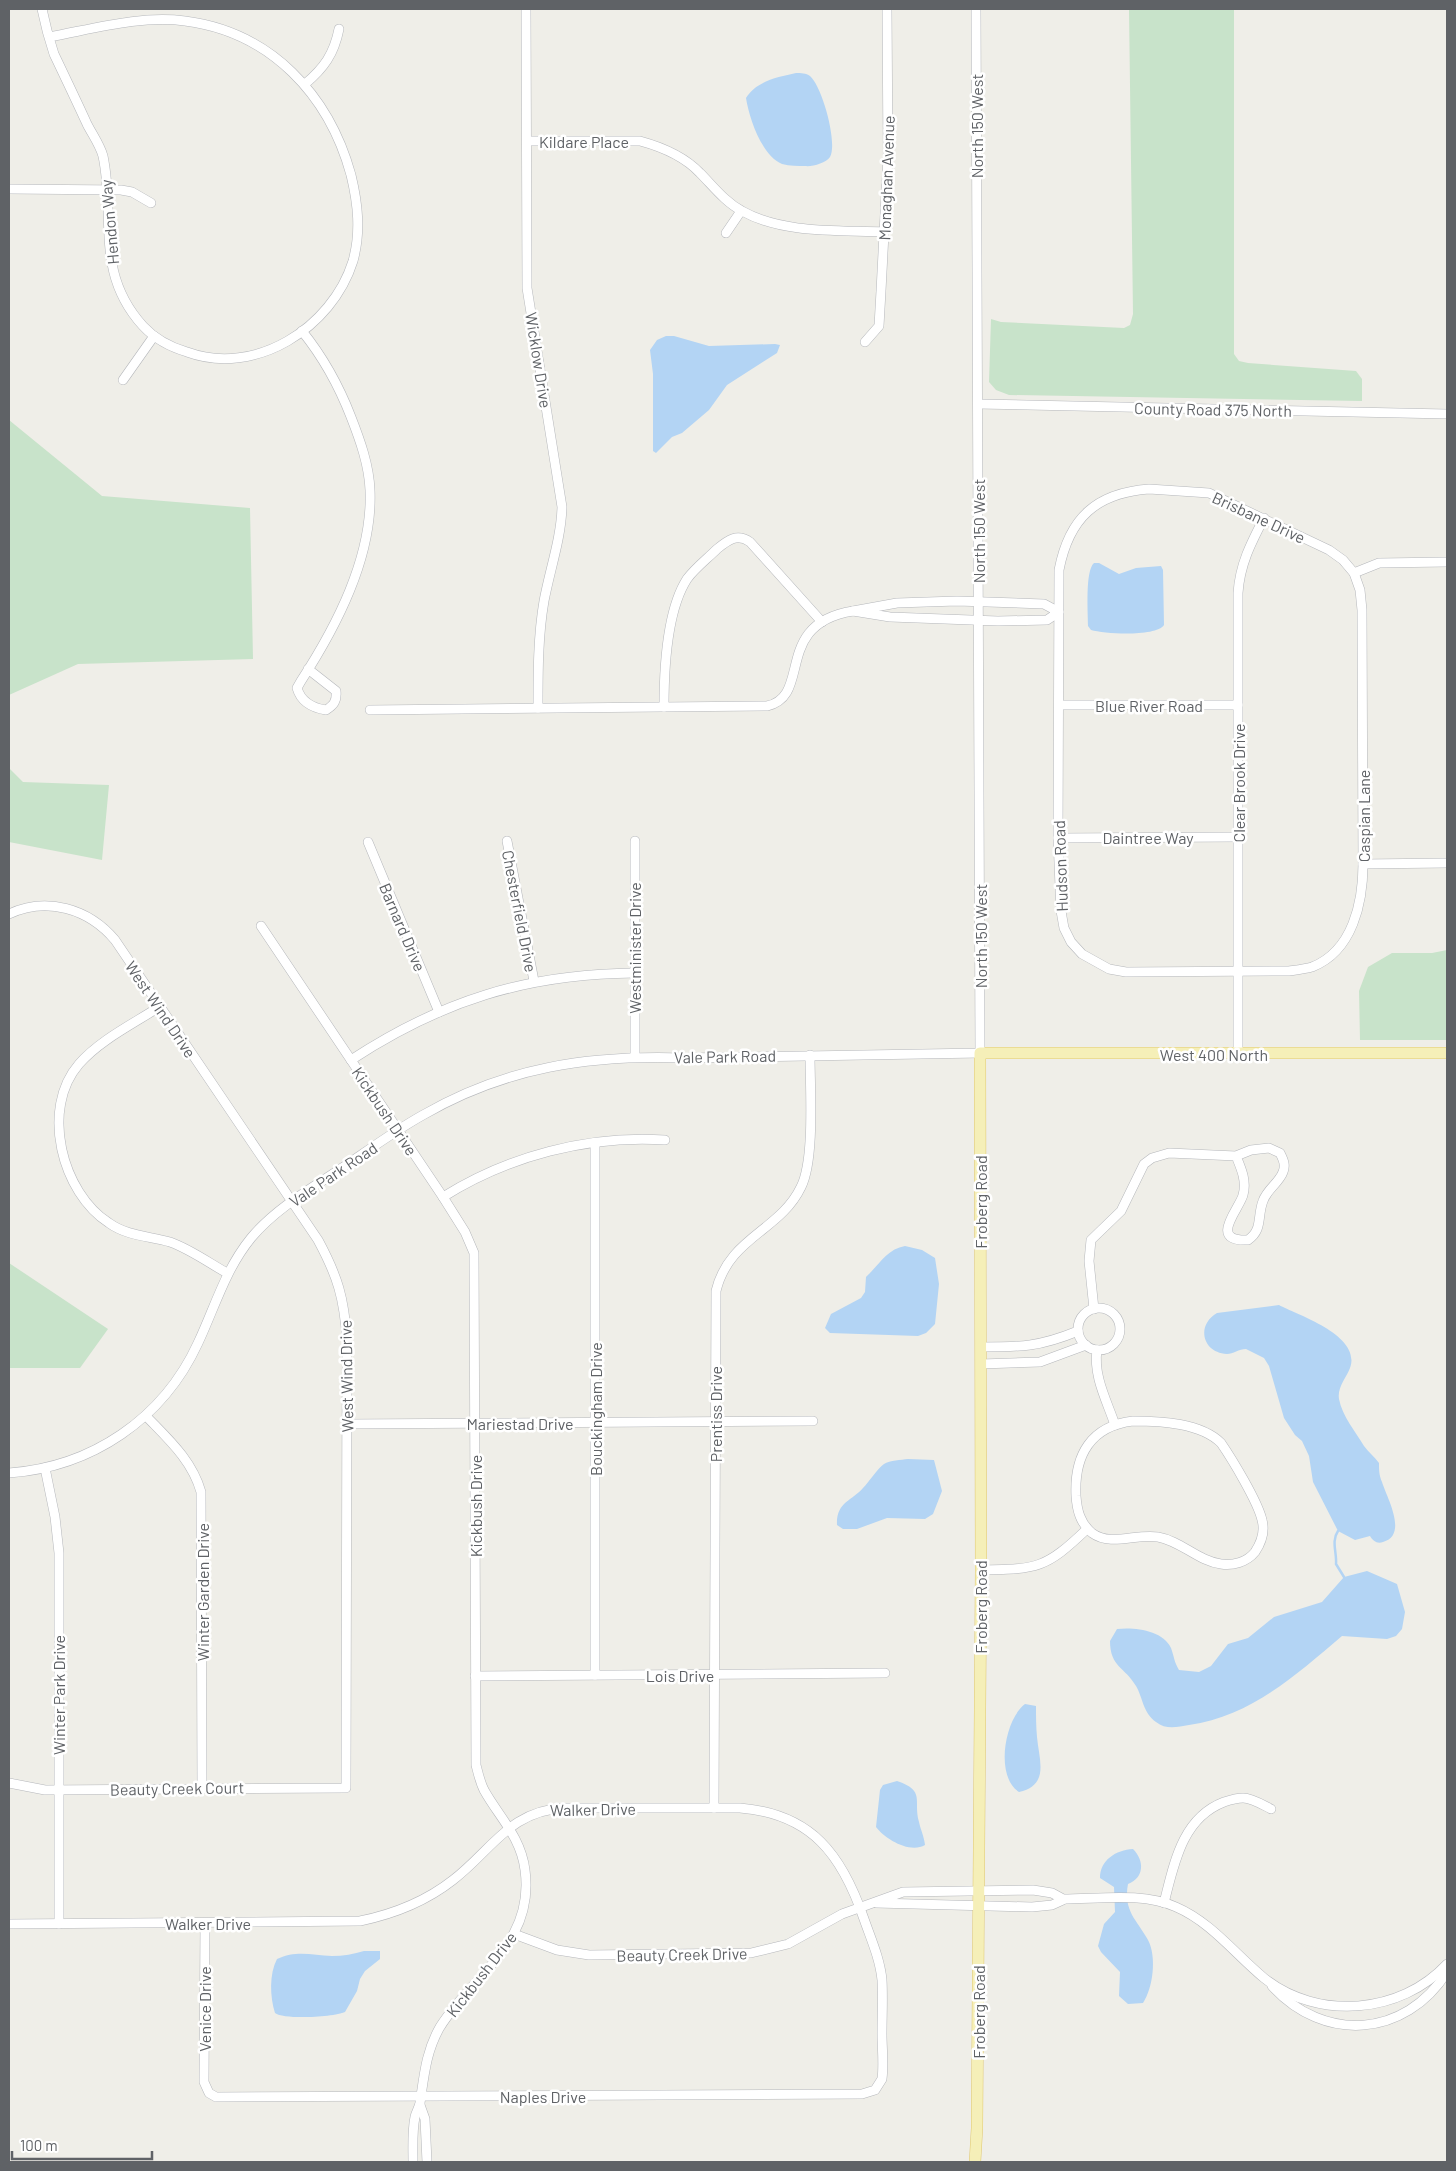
<svg xmlns="http://www.w3.org/2000/svg" width="1456" height="2171" viewBox="0 0 1456 2171" font-family="Barlow,sans-serif">
  <style>
    .green { fill: #c8e3ca }
    .water { fill: #b3d4f4 }
    .lines { fill: none; stroke-linecap: round; stroke-linejoin: round }
    .stream { stroke: #b3d4f4; stroke-width: 2.5 }
    .minor-casing { stroke: #b5b7bb; stroke-width: 10 }
    .major-casing { stroke: #e0c871; stroke-width: 12 }
    .minor { stroke: #fff; stroke-width: 9 }
    .major { stroke: #f5efb8; stroke-width: 11 }
    .labels { text-anchor: middle; dominant-baseline: central; stroke-width: 5; stroke-linejoin: round; paint-order: stroke }
    .street-label { font-size: 16px; fill: #5f6266; stroke: #fff }
  </style>
  <rect width="100%" height="100%" fill="#efeee8"/>
  <g class="green">
    <polygon points="1129,9 1234,9 1234,354 1239,361 1248,363 1356,371 1362,379 1362,401 1009,395 996,390 989,382 991,319 1001,322 1124,328 1130,325 1133,314"/>
    <polygon points="9,420 102,496 250,508 253,659 78,664 9,695"/>
    <polygon points="9,768 23,782 109,785 102,860 9,842"/>
    <polygon points="1447,950 1447,1040 1360,1040 1359,991 1368,967 1392,953 1432,953"/>
    <polygon points="9,1263 108,1329 80,1368 9,1368"/>
  </g>
  <g class="water">
    <path d="M796 73C801 73 806 73 810 76 822 86 838 143 830 157 826 163 812 167 805 166 798 166 790 166 782 164 762 156 749 118 746 98 756 81 778 77 796 73Z"/>
    <polygon points="666,336 674,336 709,346 775,344 780,345 777,353 727,385 709,410 682,433 672,437 656,453 653,451 653,374 650,350 657,340"/>
    <path d="M1094 563H1099L1119 574 1136 568 1161 566 1163 570 1164 625C1156 637 1105 634 1091 630L1088 626C1088 612 1085 571 1094 563Z"/>
    <path d="M905 1246 922 1250 935 1258 939 1284 935 1324 926 1333 918 1336 830 1333 825 1328 831 1314 861 1298 865 1292 866 1277C879 1265 887 1249 905 1246Z"/>
    <path d="M1279 1305C1297 1315 1362 1335 1350 1368 1347 1377 1337 1387 1339 1399 1342 1416 1356 1432 1364 1446 1368 1452 1375 1457 1379 1463 1379 1470 1379 1475 1382 1482 1386 1496 1409 1535 1383 1542 1377 1544 1373 1541 1370 1536L1355 1540 1338 1531 1313 1482 1309 1456 1302 1441 1295 1435 1284 1418 1269 1366 1264 1358 1246 1349C1239 1349 1233 1354 1227 1354 1202 1353 1196 1325 1217 1313Z"/>
    <path d="M908 1459 934 1460 942 1491 933 1514 925 1519 887 1518 857 1529H843L837 1525C836 1502 852 1501 863 1488 869 1482 878 1468 884 1464 890 1460 901 1460 908 1459Z"/>
    <path d="M1367 1571 1397 1584 1405 1612 1402 1629 1396 1636 1387 1639 1342 1636C1296 1675 1251 1716 1189 1725 1177 1727 1166 1730 1156 1722 1143 1713 1143 1698 1136 1686 1125 1667 1110 1667 1110 1641L1117 1629C1134 1627 1163 1630 1171 1648 1174 1656 1174 1662 1179 1670L1199 1672 1211 1666 1228 1644 1248 1638 1274 1617 1322 1602 1344 1577Z"/>
    <path d="M1025 1704 1036 1706C1036 1716 1036 1727 1037 1737 1039 1760 1050 1785 1019 1792 995 1777 1004 1720 1025 1704Z"/>
    <path d="M897 1781C926 1791 913 1800 919 1822 921 1831 924 1836 925 1845 910 1854 885 1839 876 1827L880 1790 883 1785Z"/>
    <path d="M1133 1849C1145 1861 1144 1878 1128 1884 1123 1911 1137 1920 1148 1940 1157 1957 1153 1988 1143 2003L1128 2004 1119 1996 1120 1972 1101 1952 1098 1946 1104 1924 1115 1912 1114 1887 1100 1878C1100 1860 1116 1850 1133 1849Z"/>
    <path d="M364 1951H380V1959L365 1971 360 1979 357 1991 345 2012C334 2017 284 2020 275 2013 270 1997 269 1974 277 1959 296 1950 312 1955 332 1956 343 1956 354 1954 364 1951Z"/>
  </g>
  <g class="lines">
    <path class="stream" d="M1338 1531C1331 1541 1337 1553 1336 1564L1344 1577"/>
    <defs>
      <g id="minor">
        <path d="M42 9C45 24 49 39 54 54 65 77 76 100 87 124 92 134 100 145 103 156 116 218 94 272 143 326 155 339 170 347 187 352 255 377 332 328 353 261 361 232 358 204 351 175 329 95 271 32 185 21 140 15 93 29 49 37"/>
        <path d="M526 9 527 288 562 507C561 539 550 569 544 601 538 636 538 672 538 708"/>
        <path d="M305 84C324 68 334 54 339 29"/>
        <path d="M528 141H640C662 147 684 156 700 173 713 186 725 202 742 211 783 234 838 230 884 232"/>
        <polyline points="9,189 121,190 132,192 151,203"/>
        <polyline points="726,233 741,211"/>
        <path d="M302 331C323 357 339 386 351 417 360 440 369 465 370 490 373 557 336 627 301 681L297 688C301 702 313 708 326 710 334 705 337 701 336 691L308 669"/>
        <polyline points="865,342 879,326 881,291 888,157 887,9"/>
        <polyline points="123,380 154,336"/>
        <polyline points="978,404 1447,414"/>
        <path d="M1149 489 1209 493 1329 550 1343 560 1354 573 1360 590 1362 610 1363 864C1363 902 1353 951 1312 967 1305 969 1296 970 1289 971L1126 972 1109 969 1082 954 1071 942 1064 928 1061 911 1058 838 1059 570C1069 518 1096 493 1149 489Z"/>
        <polyline points="1354,573 1379,563 1447,562"/>
        <polygon points="957,601 1044,604 1059,612 1047,620 998,621 890,617 853,611 897,603"/>
        <polyline points="1060,705 1238,705"/>
        <path d="M664 707C664 671 667 610 687 579 695 568 707 559 717 549 728 540 737 533 750 542L822 622"/>
        <path d="M370 710 767 706C813 696 772 624 853 611"/>
        <polyline points="1058,838 1238,837"/>
        <polyline points="507,841 534,981"/>
        <polyline points="635,841 635,1056"/>
        <polyline points="368,842 439,1012"/>
        <polyline points="1363,864 1447,863"/>
        <path d="M9 914C47 896 89 909 115 940L318 1240C338 1277 344 1298 347 1340L346 1788 45 1790 9 1783"/>
        <path d="M261 926 443 1197 465 1232 474 1253 476 1765C478 1773 480 1782 484 1790 499 1817 521 1837 525 1870 535 1943 474 1973 440 2027 426 2051 424 2076 420 2103 419 2108 416 2112 415 2117 412 2131 413 2148 413 2162"/>
        <path d="M159 1007C133 1024 100 1040 79 1064 40 1109 62 1193 109 1223 127 1236 149 1236 170 1242 190 1249 209 1263 227 1273"/>
        <path d="M1238 1054V593C1240 564 1251 543 1264 518"/>
        <path d="M351 1060C441 1001 526 974 634 973"/>
        <path d="M443 1197C508 1156 588 1135 665 1140"/>
        <circle cx="1099" cy="1329" r="21"/>
        <path d="M1094 1309 1089 1261 1091 1240 1121 1211 1144 1164 1152 1158 1169 1153 1236 1156 1251 1150 1269 1148 1280 1153C1283 1159 1286 1165 1283 1172 1279 1183 1267 1189 1263 1201 1257 1216 1263 1230 1248 1240 1207 1242 1240 1208 1243 1195 1247 1181 1241 1168 1236 1156"/>
        <path d="M981 1347C1021 1347 1039 1347 1078 1331"/>
        <path d="M1097 1350C1093 1376 1107 1401 1115 1425"/>
        <polyline points="981,1364 1040,1362 1086,1345"/>
        <path d="M146 1416C168 1439 192 1460 201 1492L202 1788"/>
        <path d="M1133 1421C1161 1421 1201 1423 1221 1443 1232 1459 1258 1502 1262 1520 1265 1531 1261 1543 1255 1552 1247 1562 1233 1566 1221 1564 1198 1561 1181 1541 1158 1537 1137 1533 1111 1547 1092 1533 1080 1523 1077 1510 1076 1496 1074 1455 1091 1426 1133 1421Z"/>
        <polyline points="347,1424 813,1421"/>
        <polyline points="45,1468 55,1517 59,1553 59,1924"/>
        <path d="M9 1473C92 1467 163 1419 198 1343 215 1307 225 1270 251 1238 276 1208 312 1188 345 1166 370 1149 396 1130 423 1115 506 1067 589 1055 683 1058L980 1053 976 9"/>
        <path d="M981 1570C1038 1569 1045 1569 1087 1529"/>
        <polyline points="595,1675 595,1143"/>
        <polyline points="475,1676 885,1673"/>
        <path d="M714 1808 716 1291C729 1237 780 1231 801 1187 815 1159 810 1088 810 1055"/>
        <polyline points="876,1903 1032,1907 1052,1905 1063,1900"/>
        <path d="M1164 1903C1174 1864 1182 1818 1224 1802 1230 1800 1236 1798 1243 1798 1252 1798 1263 1805 1271 1809"/>
        <path d="M9 1924 360 1921C394 1914 425 1902 453 1880 492 1850 510 1810 565 1808H740C812 1814 842 1855 864 1919 871 1939 880 1959 882 1980 883 1998 882 2016 882 2034 882 2049 884 2064 882 2079L875 2090 862 2094 216 2097 209 2093 204 2082 205 1923"/>
        <path d="M514 1934 557 1950 589 1955 751 1953 788 1944 842 1914 903 1892 1033 1890 1052 1893 1063 1899C1099 1899 1143 1892 1176 1907 1211 1922 1235 1954 1264 1978 1318 2021 1401 2014 1447 1964"/>
        <path d="M1272 1986C1324 2043 1405 2038 1447 1972"/>
        <polyline points="420,2105 425,2119 427,2162"/>
      </g>
      <polyline id="major" points="975,2162 977,2128 981,1570 980,1053 1447,1053"/>
    </defs>
    <use href="#minor" class="minor-casing"/>
    <use href="#major" class="major-casing"/>
    <use href="#minor" class="minor"/>
    <use href="#major" class="major"/>
  </g>
  <g class="labels">
    <g class="street-label">
      <text transform="translate(976 126) rotate(-90)">North 150 West</text>
      <text x="584" y="141">Kildare Place</text>
      <text transform="translate(886 178) rotate(-88)">Monaghan Avenue</text>
      <text transform="translate(109 222) rotate(-95)">Hendon Way</text>
      <text transform="translate(539 360) rotate(81)">Wicklow Drive</text>
      <text transform="translate(1213 409) rotate(1)">County Road 375 North</text>
      <text transform="translate(1259 517) rotate(25)">Brisbane Drive</text>
      <text transform="translate(978 531) rotate(-90)">North 150 West</text>
      <text x="1149" y="705">Blue River Road</text>
      <text transform="translate(1238 783) rotate(-90)">Clear Brook Drive</text>
      <text transform="translate(1363 816) rotate(-90)">Caspian Lane</text>
      <text x="1148" y="837">Daintree Way</text>
      <text transform="translate(1060 866) rotate(-92)">Hudson Road</text>
      <text transform="translate(520 911) rotate(79)">Chesterfield Drive</text>
      <text transform="translate(403 927) rotate(67)">Barnard Drive</text>
      <text transform="translate(980 936) rotate(-90)">North 150 West</text>
      <text transform="translate(634 948) rotate(-90)">Westminister Drive</text>
      <text transform="translate(161 1009) rotate(56)">West Wind Drive</text>
      <text x="1214" y="1054">West 400 North</text>
      <text transform="translate(725 1056) rotate(-1)">Vale Park Road</text>
      <text transform="translate(385 1111) rotate(56)">Kickbush Drive</text>
      <text transform="translate(333 1174) rotate(-34)">Vale Park Road</text>
      <text transform="translate(980 1202) rotate(-90)">Froberg Road</text>
      <text transform="translate(346 1376) rotate(-91)">West Wind Drive</text>
      <text transform="translate(595 1409) rotate(-90)">Bouckingham Drive</text>
      <text transform="translate(715 1414) rotate(-90)">Prentiss Drive</text>
      <text x="520" y="1423">Mariestad Drive</text>
      <text transform="translate(475 1506) rotate(-90)">Kickbush Drive</text>
      <text transform="translate(202 1592) rotate(-90)">Winter Garden Drive</text>
      <text transform="translate(980 1607) rotate(-90)">Froberg Road</text>
      <text x="680" y="1675">Lois Drive</text>
      <text transform="translate(58 1695) rotate(-90)">Winter Park Drive</text>
      <text transform="translate(177 1788) rotate(-1)">Beauty Creek Court</text>
      <text transform="translate(593 1809) rotate(-1)">Walker Drive</text>
      <text x="208" y="1923">Walker Drive</text>
      <text transform="translate(682 1954) rotate(-1)">Beauty Creek Drive</text>
      <text transform="translate(481 1974) rotate(-52)">Kickbush Drive</text>
      <text transform="translate(204 2009) rotate(-90)">Venice Drive</text>
      <text transform="translate(978 2012) rotate(-90)">Froberg Road</text>
      <text x="543" y="2096">Naples Drive</text>
    </g>
  </g>
  <rect width="1456" height="2171" fill="none" stroke="#5f6266" stroke-width="20"/>
  <path d="M12 2151v8h140v-8" fill="none" stroke="#5f6266" stroke-width="2.5"/>
  <text x="20" y="2151" font-size="15" fill="#5f6266" stroke="#ffffff" stroke-width="4" paint-order="stroke">100 m</text>
</svg>
